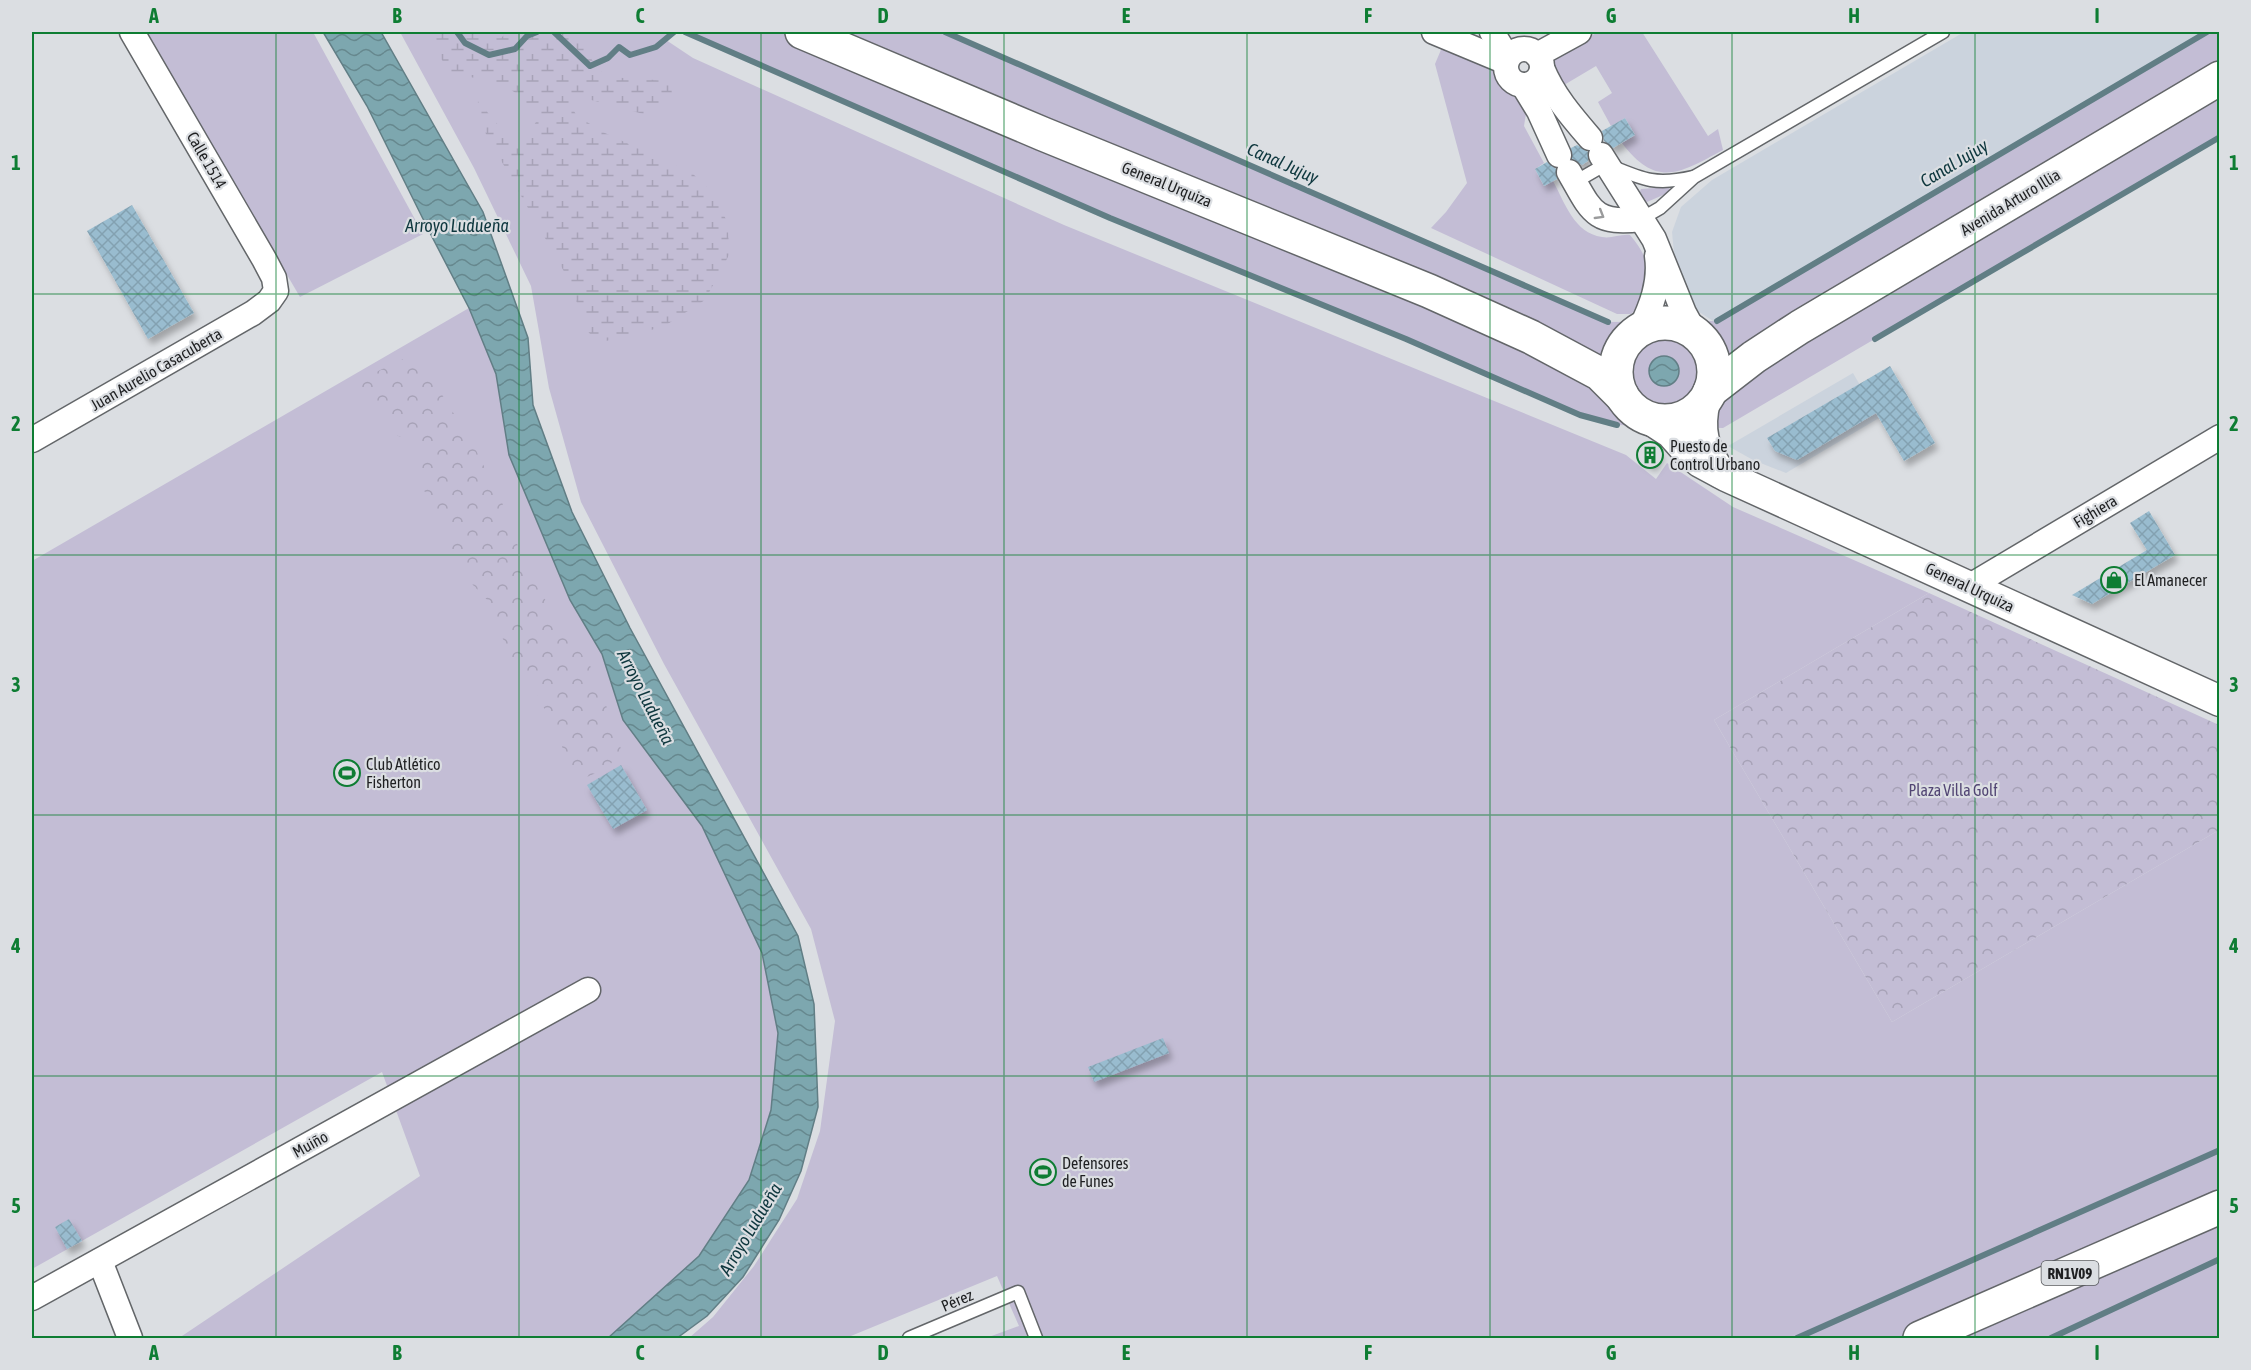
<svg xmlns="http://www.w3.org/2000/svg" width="2251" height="1370" viewBox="0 0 2251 1370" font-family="'Asap Condensed',sans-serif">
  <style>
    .built { fill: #cbd3dd }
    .green { fill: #c3bdd5 }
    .forest { fill: url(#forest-crowns) }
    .wetland { fill: url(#wetland-marsh) }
    .water { fill: url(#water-waves); stroke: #617e85; stroke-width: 1.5 }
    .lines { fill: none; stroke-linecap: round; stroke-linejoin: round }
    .stream { stroke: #617e85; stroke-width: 6 }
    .building { fill: url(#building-cross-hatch); filter: url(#shadow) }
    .service-casing { stroke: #636669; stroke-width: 15 }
    .minor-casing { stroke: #636669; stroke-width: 27 }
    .tertiary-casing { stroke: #636669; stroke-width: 33 }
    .secondary-casing { stroke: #636669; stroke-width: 36 }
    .primary-casing { stroke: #636669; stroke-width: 36 }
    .service { stroke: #fff; stroke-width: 12 }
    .minor { stroke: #fff; stroke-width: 24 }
    .tertiary { stroke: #fff; stroke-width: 30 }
    .secondary { stroke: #fff; stroke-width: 33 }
    .primary { stroke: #fff; stroke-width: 33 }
    .oneway { stroke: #9a9b9c }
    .grid { fill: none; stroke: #0e7d33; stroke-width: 1.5; stroke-opacity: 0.55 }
    .labels { text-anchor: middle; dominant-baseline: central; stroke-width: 4.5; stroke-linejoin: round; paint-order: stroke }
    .shield { fill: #dbdee2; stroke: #57595c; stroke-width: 1.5 }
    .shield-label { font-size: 15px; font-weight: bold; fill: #1f2022 }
    .street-label { font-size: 16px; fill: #1f2022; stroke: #dbdee2 }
    .poi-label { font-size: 16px; fill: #1f2022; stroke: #dbdee2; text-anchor: start }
    .park-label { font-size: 16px; fill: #524674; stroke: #dbdee2 }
    .water-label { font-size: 18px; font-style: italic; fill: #0e373e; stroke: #dbdee2 }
    .neatline { fill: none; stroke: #0e7d33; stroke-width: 2 }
    .grid-label { font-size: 20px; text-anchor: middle; font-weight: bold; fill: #0e7d33 }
  </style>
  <defs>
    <pattern id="forest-crowns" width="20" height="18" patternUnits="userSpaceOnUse" patternTransform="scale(1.5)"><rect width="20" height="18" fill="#c3bdd5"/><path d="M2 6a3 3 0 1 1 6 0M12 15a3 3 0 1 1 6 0" fill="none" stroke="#a7a2b7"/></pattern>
    <pattern id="wetland-marsh" width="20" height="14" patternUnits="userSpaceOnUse" patternTransform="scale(1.5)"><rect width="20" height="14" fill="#c3bdd5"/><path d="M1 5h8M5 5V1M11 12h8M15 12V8" fill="none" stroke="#a7a2b7"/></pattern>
    <pattern id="water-waves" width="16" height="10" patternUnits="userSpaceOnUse" patternTransform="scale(1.5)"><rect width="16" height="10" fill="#7da7af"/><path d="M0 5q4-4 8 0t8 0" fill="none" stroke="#66888e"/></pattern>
    <pattern id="building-cross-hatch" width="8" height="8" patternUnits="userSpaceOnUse" patternTransform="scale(1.5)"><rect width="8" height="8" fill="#99bccf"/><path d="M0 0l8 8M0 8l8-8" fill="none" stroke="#83a1b1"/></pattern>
    <filter id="shadow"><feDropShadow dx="3.5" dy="6" stdDeviation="3" flood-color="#0004"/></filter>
  </defs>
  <rect width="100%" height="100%" fill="#dbdee2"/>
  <g class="built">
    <polygon points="1964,32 2219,32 1724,328 1696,310 1684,285 1674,253 1672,232 1681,207 1712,180"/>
    <polygon points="1853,373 1879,418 1786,473 1753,460 1728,446"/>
  </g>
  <g class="green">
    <polygon points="145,32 313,32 423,234 300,297"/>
    <polygon points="400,32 674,32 666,40 693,58 1064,225 1626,455 1656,479 1667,463 1733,507 1929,593 1714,720 1892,1022 2219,830 2219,1338 986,1338 1019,1326 997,1276 846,1338 689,1338 713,1317 754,1266 797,1199 820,1131 835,1021 811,929 664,664 581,502 549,388 531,286 474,168"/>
    <polygon points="685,32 945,32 1608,322 1717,321 2207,32 2219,32 2219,137 1723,428 1617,425 1580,415 1406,339 1110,218"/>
    <path d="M1598 32H1642L1708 136 1718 129 1723 150C1680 173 1657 189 1622 143L1635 135 1625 118 1611 126 1598 102 1612 93 1596 66 1564 85 1559 83 1553 67 1556 56Z"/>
    <path d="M1443 45 1490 64 1506 91 1516 95 1527 107 1524 126 1544 163 1535 169 1544 186 1553 181C1565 203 1574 233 1602 237 1611 239 1620 234 1630 235 1647 255 1652 270 1644 294 1640 303 1639 308 1631 314H1617L1431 228 1446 212 1467 183 1435 64Z"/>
    <polygon points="1668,187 1671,190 1670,192 1647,202 1642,200 1639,194 1641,189"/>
    <polygon points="469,308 496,374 509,455 570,600 602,654 623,720 702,826 762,953 778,1033 771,1110 749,1180 699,1256 608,1338 179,1338 420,1176 382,1072 32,1269 32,561"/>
  </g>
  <g class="forest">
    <polygon points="416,353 474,446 512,523 522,563 560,623 595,673 621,749 608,768 582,779 569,769 561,743 527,673 510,655 500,632 492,605 473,585 454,557 447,526 423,489 422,461 414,441 392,434 393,419 373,409 357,381"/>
    <polygon points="1929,593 2219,725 2219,830 1892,1022 1714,720"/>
  </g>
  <path class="wetland" d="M427 32H491L501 38 507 32H576L596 67 608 77 671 81 672 97 662 110 647 115 584 98 569 103 577 116 605 133 692 173 715 195 728 224 729 255 705 300 663 327 602 342 589 333 566 275 477 118 478 101 509 138 526 137 536 122C521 81 487 81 449 73Z"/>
  <g class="water">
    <polygon points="323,32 381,32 483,212 528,338 533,405 572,512 630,628 798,936 814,1004 818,1107 801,1171 779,1220 743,1277 707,1316 677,1338 608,1338 699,1256 749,1180 771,1110 778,1033 762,953 702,826 623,720 602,654 570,600 509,455 496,374 469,308 429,231 367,106"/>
    <circle cx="1664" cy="371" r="15"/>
  </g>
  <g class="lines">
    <g class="stream">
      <polyline points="457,32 465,43 489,55 515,49 527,36 537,32"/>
      <polyline points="554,32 590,66 608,58 619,47 630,55 656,47 674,32"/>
      <polyline points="685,32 1110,218 1406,339 1580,415 1617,425"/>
      <polyline points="945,32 1608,322"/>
      <polyline points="1717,321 2207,32"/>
      <polyline points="1875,339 2220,137"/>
      <polyline points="1797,1338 2220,1150"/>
      <polyline points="2051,1338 2220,1259"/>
    </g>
  </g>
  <g class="building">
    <polygon points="1625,118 1635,135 1613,148 1604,141 1602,131"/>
    <polygon points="1577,145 1588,152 1588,161 1582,165 1572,159 1571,148"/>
    <polygon points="1547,162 1556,169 1557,179 1544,186 1535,169"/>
    <polygon points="132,205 194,313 148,339 87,231"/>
    <polygon points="1890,366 1935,443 1904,461 1876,413 1797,460 1775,451 1767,438"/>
    <polygon points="1647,444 1661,452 1653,466 1639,458"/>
    <polygon points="2149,511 2175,555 2092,604 2072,595 2147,550 2130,523"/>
    <polygon points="621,765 647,810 613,829 587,785"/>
    <polygon points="1163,1038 1169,1053 1094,1082 1088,1067"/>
    <polygon points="69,1219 82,1241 67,1249 55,1227"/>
  </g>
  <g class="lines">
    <defs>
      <g id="service">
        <path d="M1575 182 1606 164C1642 179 1654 186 1693 177"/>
        <polyline points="1641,219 1660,208 1694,177 1943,32"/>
        <polyline points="909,1338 1018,1292 1036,1338"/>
      </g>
      <g id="minor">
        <polyline points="1434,32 1506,62"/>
        <polyline points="1492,32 1508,58"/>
        <circle cx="1524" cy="67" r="18"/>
        <polyline points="1537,55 1579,32"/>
        <path d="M1542 68C1553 95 1571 116 1590 138"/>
        <polyline points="1523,85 1539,111 1559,155"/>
        <polyline points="1601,155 1654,239 1684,313 1695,333"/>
        <path d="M1569 172C1591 210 1593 225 1641 219"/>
        <path d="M1640 330C1651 307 1661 283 1657 256"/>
        <polyline points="32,440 253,313 269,301 276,291 274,278 264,259 132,32"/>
        <polyline points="1970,586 2220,437"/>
        <polyline points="100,1261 130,1338"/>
        <polyline points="32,1298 588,990"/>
      </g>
      <g id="tertiary">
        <path d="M1705 401C1698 429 1703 450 1721 473"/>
        <polyline points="1645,416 1671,433 1687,451 1700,462 1726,476 2220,701"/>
      </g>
      <g id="secondary">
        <polyline points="802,32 1043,134 1429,291 1531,337 1600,374 1622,396"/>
        <circle cx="1665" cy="372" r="49"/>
        <polyline points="1710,391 1754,357 1800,327 2220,78"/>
      </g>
      <polyline id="primary" points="1920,1338 2220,1207"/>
    </defs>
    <use href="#service" class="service-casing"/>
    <use href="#minor" class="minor-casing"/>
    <use href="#tertiary" class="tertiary-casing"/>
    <use href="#secondary" class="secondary-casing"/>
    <use href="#primary" class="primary-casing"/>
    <use href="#service" class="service"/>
    <use href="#minor" class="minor"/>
    <use href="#tertiary" class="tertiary"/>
    <use href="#secondary" class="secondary"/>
    <use href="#primary" class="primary"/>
  </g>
  <defs><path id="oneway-chevron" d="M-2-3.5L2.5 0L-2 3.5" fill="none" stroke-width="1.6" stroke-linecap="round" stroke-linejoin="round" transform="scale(1.5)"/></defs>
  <use class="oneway" href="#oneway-chevron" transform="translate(1600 215) rotate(31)"/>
  <path class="grid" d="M276 32V1338M519 32V1338M761 32V1338M1004 32V1338M1247 32V1338M1490 32V1338M1732 32V1338M1975 32V1338M32 294H2220M32 555H2220M32 815H2220M32 1076H2220"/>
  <defs>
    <symbol id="building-ring" viewBox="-11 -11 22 22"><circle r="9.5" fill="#dbdee2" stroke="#0e7d33" stroke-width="1.5"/><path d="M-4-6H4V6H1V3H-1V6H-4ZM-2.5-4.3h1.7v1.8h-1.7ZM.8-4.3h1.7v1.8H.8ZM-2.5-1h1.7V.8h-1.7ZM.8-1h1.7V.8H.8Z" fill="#0e7d33"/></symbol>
    <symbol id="shop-ring" viewBox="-11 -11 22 22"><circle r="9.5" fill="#dbdee2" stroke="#0e7d33" stroke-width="1.5"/><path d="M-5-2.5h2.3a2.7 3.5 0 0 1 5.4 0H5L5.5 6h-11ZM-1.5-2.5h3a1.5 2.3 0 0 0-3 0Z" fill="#0e7d33"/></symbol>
    <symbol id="stadium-ring" viewBox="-11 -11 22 22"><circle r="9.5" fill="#dbdee2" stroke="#0e7d33" stroke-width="1.5"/><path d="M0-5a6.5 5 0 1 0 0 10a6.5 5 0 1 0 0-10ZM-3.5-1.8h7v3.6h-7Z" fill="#0e7d33"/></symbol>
  </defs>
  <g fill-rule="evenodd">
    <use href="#building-ring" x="1635" y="440" width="30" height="30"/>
    <use href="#shop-ring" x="2099" y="565" width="30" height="30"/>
    <use href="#stadium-ring" x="332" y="758" width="30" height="30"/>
    <use href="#stadium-ring" x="1028" y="1157" width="30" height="30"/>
  </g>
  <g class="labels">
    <rect class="shield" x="2041.5" y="1261" width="57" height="24" rx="4.5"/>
    <g class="shield-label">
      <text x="2070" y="1273">RN1V09</text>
    </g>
    <g class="street-label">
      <text transform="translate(207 160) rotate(60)">Calle 1514</text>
      <text transform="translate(1167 184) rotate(22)">General Urquiza</text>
      <text transform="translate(2010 202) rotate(-31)">Avenida Arturo Illia</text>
      <text transform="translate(156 369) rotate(-30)">Juan Aurelio Casacuberta</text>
      <text transform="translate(2095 511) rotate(-31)">Fighiera</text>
      <text transform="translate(1970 587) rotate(25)">General Urquiza</text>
      <text transform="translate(310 1144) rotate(-29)">Muiño</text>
      <text transform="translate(957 1300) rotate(-23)">Pérez</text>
    </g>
    <g class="poi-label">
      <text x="1670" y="446">Puesto de<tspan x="1670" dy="18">Control Urbano</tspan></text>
      <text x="2134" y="580">El Amanecer</text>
      <text x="366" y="764">Club Atlético<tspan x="366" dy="18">Fisherton</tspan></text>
      <text x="1062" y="1163">Defensores<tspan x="1062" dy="18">de Funes</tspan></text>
    </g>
    <g class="park-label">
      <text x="1953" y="790">Plaza Villa Golf</text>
    </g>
    <g class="water-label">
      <text transform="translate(1283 163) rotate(24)">Canal Jujuy</text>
      <text transform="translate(1954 163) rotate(-31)">Canal Jujuy</text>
      <text x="457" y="225">Arroyo Ludueña</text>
      <text transform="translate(646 697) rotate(63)">Arroyo Ludueña</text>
      <text transform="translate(750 1229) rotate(-59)">Arroyo Ludueña</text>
    </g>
  </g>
  <rect width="2251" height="1370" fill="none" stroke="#dbdee2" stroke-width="66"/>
  <rect x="33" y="33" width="2185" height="1304" class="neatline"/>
  <g class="grid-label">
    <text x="154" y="23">A</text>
    <text x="397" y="23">B</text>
    <text x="640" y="23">C</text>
    <text x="883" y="23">D</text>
    <text x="1126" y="23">E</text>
    <text x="1368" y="23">F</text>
    <text x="1611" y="23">G</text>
    <text x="1854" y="23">H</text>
    <text x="2097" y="23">I</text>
    <text x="16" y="170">1</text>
    <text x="2234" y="170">1</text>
    <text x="16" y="431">2</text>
    <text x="2234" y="431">2</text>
    <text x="16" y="692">3</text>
    <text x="2234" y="692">3</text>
    <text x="16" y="953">4</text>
    <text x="2234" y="953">4</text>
    <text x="16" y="1213">5</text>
    <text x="2234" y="1213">5</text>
    <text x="154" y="1360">A</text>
    <text x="397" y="1360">B</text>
    <text x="640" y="1360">C</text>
    <text x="883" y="1360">D</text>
    <text x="1126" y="1360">E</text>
    <text x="1368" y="1360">F</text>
    <text x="1611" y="1360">G</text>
    <text x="1854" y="1360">H</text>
    <text x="2097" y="1360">I</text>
  </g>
</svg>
